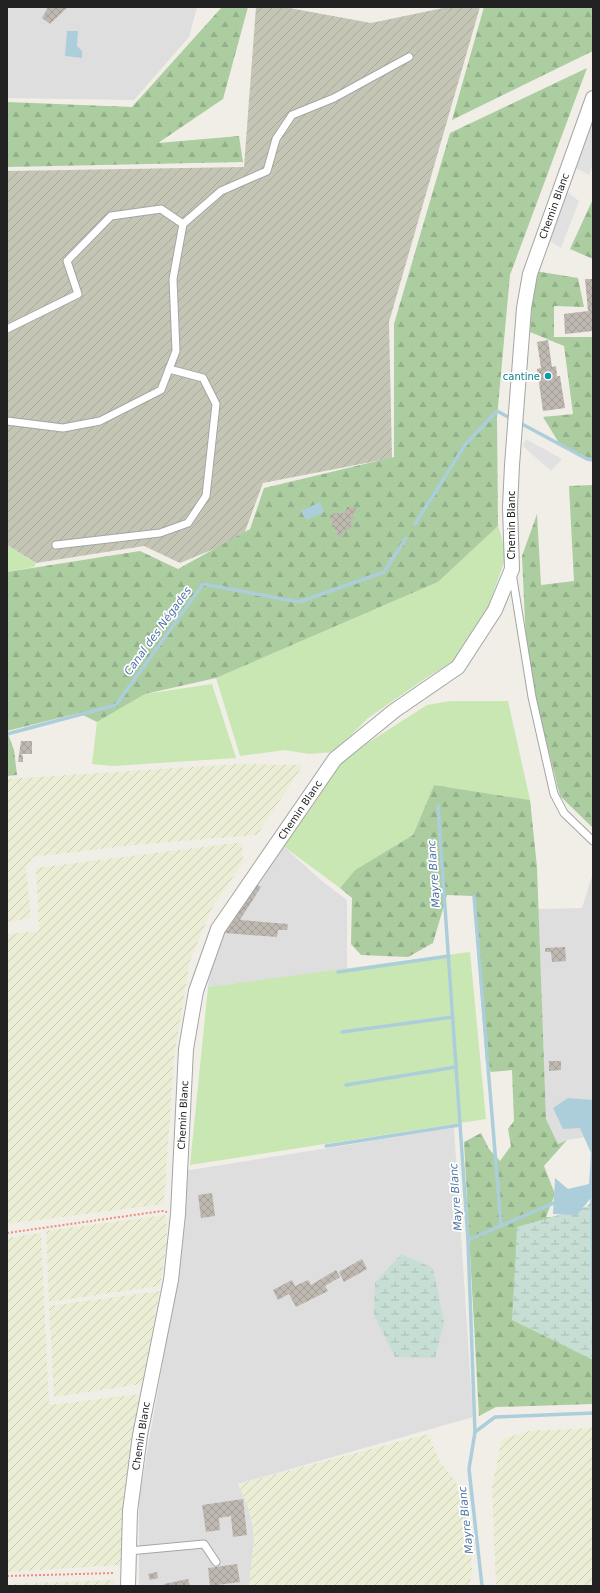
<svg xmlns="http://www.w3.org/2000/svg" width="600" height="1593" viewBox="0 0 600 1593" font-family="'DejaVu Sans',sans-serif">
  <style>
    .residential { fill: #dfdede }
    .construction { fill: url(#construction-furrows) }
    .farmland { fill: url(#farmland-furrows) }
    .grass { fill: #c9e7b2 }
    .forest { fill: url(#forest-firs) }
    .wetland { fill: url(#wetland-marsh) }
    .parking { fill: #e1e1e1 }
    .water { fill: #accedb }
    .lines { fill: none; stroke-linecap: round; stroke-linejoin: round }
    .stream { stroke: #accedb; stroke-width: 3.5 }
    .building { fill: url(#building-cross-hatch) }
    .service-casing { stroke: #a5a5a5; stroke-width: 9 }
    .minor-casing { stroke: #a5a5a5; stroke-width: 16 }
    .path { stroke: #f28b78; stroke-width: 2; stroke-dasharray: 2 2; stroke-linecap: butt }
    .service { stroke: #fff; stroke-width: 7 }
    .minor { stroke: #fff; stroke-width: 14 }
    .culture-dot { fill: #0f9aa8; stroke: #fff; stroke-width: 1.5 }
    .labels { text-anchor: middle; dominant-baseline: central; stroke-width: 3.5; stroke-linejoin: round; paint-order: stroke }
    .street-label { font-size: 10px; fill: #212121; stroke: #fff }
    .culture-label { font-size: 10px; fill: #0d838f; stroke: #fff; text-anchor: end }
    .water-label { font-size: 11px; font-style: italic; fill: #4f75a4; stroke: #fff }
  </style>
  <defs>
    <pattern id="construction-furrows" width="10" height="10" patternUnits="userSpaceOnUse"><rect width="10" height="10" fill="#c4c5b4"/><path d="M-1 1l2-2M0 10L10 0M9 11l2-2" fill="none" stroke="#a8a99a"/></pattern>
    <pattern id="farmland-furrows" width="10" height="10" patternUnits="userSpaceOnUse"><rect width="10" height="10" fill="#ebeed5"/><path d="M-1 1l2-2M0 10L10 0M9 11l2-2" fill="none" stroke="#c9ccb7"/></pattern>
    <pattern id="forest-firs" width="22" height="20" patternUnits="userSpaceOnUse"><rect width="22" height="20" fill="#abcda0"/><path d="M5 1l3.5 6h-7zM16 11l3.5 6h-7z" fill="#93b08a"/></pattern>
    <pattern id="wetland-marsh" width="20" height="14" patternUnits="userSpaceOnUse"><rect width="20" height="14" fill="#c6ded4"/><path d="M1 5h8M5 5V1M11 12h8M15 12V8" fill="none" stroke="#aabeb6"/></pattern>
    <pattern id="building-cross-hatch" width="8" height="8" patternUnits="userSpaceOnUse"><rect width="8" height="8" fill="#beb8b1"/><path d="M0 0l8 8M0 8l8-8" fill="none" stroke="#a39e98"/></pattern>
  </defs>
  <rect width="100%" height="100%" fill="#f1eee8"/>
  <g class="residential">
    <polygon points="7,7 197,7 189,37 134,100 8,98"/>
    <polygon points="283,846 323,882 347,900 347,969 208,987 211,963 224,925"/>
    <polygon points="593,873 593,1136 567,1140 558,1144 546,1119 538,909 582,908"/>
    <polygon points="454,1128 473,1417 238,1484 248,1506 253,1528 254,1542 249,1586 139,1586 139,1498 171,1315 185,1212 184,1171"/>
  </g>
  <polygon class="construction" points="256,7 284,7 371,23 448,7 480,7 389,322 392,458 263,483 243,537 180,563 144,546 36,563 7,545 7,171 244,167"/>
  <g class="farmland">
    <polygon points="237,764 303,765 257,835 134,845 33,857 26,866 31,918 7,922 7,779"/>
    <polygon points="242,842 243,862 212,908 190,961 174,1057 164,1204 7,1224 7,934 39,931 36,868"/>
    <polygon points="166,1215 167,1242 160,1286 49,1302 46,1231"/>
    <polygon points="41,1233 49,1405 140,1394 125,1492 122,1565 7,1572 7,1238"/>
    <polygon points="160,1291 142,1384 54,1397 49,1306"/>
    <polygon points="593,1428 593,1586 496,1586 492,1487 502,1439 529,1431"/>
    <polygon points="428,1434 440,1462 456,1482 470,1531 472,1569 470,1586 249,1586 254,1542 253,1528 248,1506 238,1484"/>
    <polygon points="115,1580 114,1586 7,1586 7,1584"/>
  </g>
  <g class="grass">
    <polygon points="498,526 507,554 483,622 455,660 426,678 368,718 334,752 309,754 285,750 240,756 216,678 438,582"/>
    <polygon points="7,545 36,563 34,567 7,572"/>
    <polygon points="212,684 236,758 113,766 92,764 97,722 145,694"/>
    <polygon points="451,701 508,701 530,800 434,785 413,835 355,870 340,888 283,846 316,801 341,760 427,705"/>
    <polygon points="470,952 486,1119 190,1165 208,987"/>
  </g>
  <g class="forest">
    <polygon points="222,7 248,7 223,99 158,143 239,136 243,162 7,167 7,102 132,107"/>
    <polygon points="484,7 593,7 593,51 452,120"/>
    <polygon points="587,68 510,275 497,417 498,526 438,582 216,678 145,694 97,722 79,713 7,731 14,750 17,775 7,776 7,572 140,551 178,569 250,529 264,488 394,457 394,324 450,133"/>
    <polygon points="593,199 593,259 570,249"/>
    <polygon points="535,271 578,278 584,307 554,306 554,337 593,337 593,458 588,458 559,443 543,417 573,414 564,346 530,332"/>
    <polygon points="593,485 593,828 560,796 535,696 526,643 522,556 537,514 541,585 574,581 569,486"/>
    <polygon points="434,785 530,800 537,867 546,1119 558,1144 567,1140 544,1166 555,1194 546,1217 578,1217 593,1200 593,1404 496,1407 479,1416 464,1142 481,1133 489,1149 500,1161 511,1146 508,1129 514,1121 512,1070 491,1072 486,1062 473,896 447,895 433,943 408,957 361,955 351,944 352,898 340,888 355,870 413,835"/>
  </g>
  <g class="wetland">
    <polygon points="593,1205 593,1360 512,1320 517,1227"/>
    <polygon points="401,1254 433,1268 444,1322 435,1358 395,1357 374,1315 375,1283"/>
  </g>
  <g class="parking">
    <polygon points="593,113 593,164 589,175 574,167"/>
    <polygon points="566,191 579,201 561,248 547,239"/>
    <polygon points="526,439 562,459 551,471 523,446"/>
  </g>
  <g class="water">
    <polygon points="67,31 78,31 77,46 82,51 82,58 65,56"/>
    <polygon points="320,502 324,512 306,520 301,511"/>
    <polygon points="568,1098 593,1100 593,1198 590,1199 577,1215 553,1214 555,1178 568,1189 589,1184 591,1153 580,1128 563,1129 553,1108"/>
  </g>
  <g class="lines">
    <g class="stream">
      <polyline points="522,424 587,459 593,460"/>
      <polyline points="415,524 465,445 497,411 510,418"/>
      <polyline points="7,734 116,705 203,584 299,602 384,572 406,538"/>
      <polyline points="438,806 468,1240 475,1432 469,1469 482,1586"/>
      <polyline points="474,896 501,1225"/>
      <polyline points="338,972 449,956"/>
      <polyline points="342,1032 453,1017"/>
      <polyline points="346,1085 456,1067"/>
      <polyline points="326,1146 460,1125"/>
      <polyline points="592,1195 593,1300"/>
      <polyline points="468,1240 556,1202"/>
      <polyline points="475,1432 495,1417 593,1413"/>
    </g>
  </g>
  <g class="building">
    <polygon points="48,7 68,7 50,24 42,18"/>
    <polygon points="585,279 593,279 593,331 565,334 564,314 588,311"/>
    <polygon points="548,340 552,367 556,366 557,376 560,376 565,408 543,411 537,369 541,368 537,342"/>
    <polygon points="347,507 355,507 357,512 353,513 354,518 350,520 353,526 341,534 343,537 339,538 329,516 334,513 345,513"/>
    <polygon points="21,741 32,741 32,754 21,754 23,756 23,762 18,762"/>
    <polygon points="255,884 261,887 240,920 288,924 287,930 278,930 277,937 225,933 234,915"/>
    <polygon points="565,947 566,961 552,962 551,952 545,952 545,948"/>
    <polygon points="549,1061 561,1061 561,1070 549,1071"/>
    <polygon points="212,1193 215,1216 201,1218 198,1195"/>
    <polygon points="362,1259 367,1269 344,1282 339,1272"/>
    <polygon points="336,1270 340,1277 325,1286 328,1291 296,1307 289,1294 278,1300 273,1290 292,1280 295,1286 308,1280 311,1285"/>
    <polygon points="243,1499 247,1535 233,1537 231,1516 219,1518 220,1530 206,1532 202,1505"/>
    <polygon points="237,1564 240,1582 210,1586 208,1568"/>
    <polygon points="157,1572 158,1578 150,1580 148,1574"/>
    <polygon points="188,1579 190,1586 164,1586 164,1584"/>
  </g>
  <g class="lines">
    <defs>
      <g id="service">
        <polyline points="183,224 221,191 267,171 276,139 292,115 334,98 409,57"/>
        <polyline points="7,329 78,294 67,261 111,216 161,209 183,224 173,279 176,351 161,390 100,421 63,428 7,421"/>
        <polyline points="56,545 160,533 188,523 206,496 216,404 203,378 169,369"/>
        <polyline points="512,573 532,697 554,794 564,813 593,841"/>
        <polyline points="129,1551 204,1544 216,1562"/>
      </g>
      <polyline id="minor" points="128,1586 130,1511 140,1435 171,1280 178,1214 186,1049 196,991 218,929 335,759 394,711 458,667 495,610 512,569 510,507 512,465 524,308 530,274 593,98"/>
    </defs>
    <use href="#service" class="service-casing"/>
    <use href="#minor" class="minor-casing"/>
    <g class="path">
      <polyline points="7,1233 162,1211 167,1212"/>
      <polyline points="7,1576 115,1573"/>
    </g>
    <use href="#service" class="service"/>
    <use href="#minor" class="minor"/>
  </g>
  <circle class="culture-dot" cx="548" cy="376" r="4"/>
  <g class="labels">
    <g class="street-label">
      <text transform="translate(554 206) rotate(-70)">Chemin Blanc</text>
      <text transform="translate(511 525) rotate(-90)">Chemin Blanc</text>
      <text transform="translate(300 810) rotate(-56)">Chemin Blanc</text>
      <text transform="translate(183 1115) rotate(-87)">Chemin Blanc</text>
      <text transform="translate(141 1436) rotate(-81)">Chemin Blanc</text>
    </g>
    <g class="culture-label">
      <text x="540" y="376">cantine</text>
    </g>
    <g class="water-label">
      <text transform="translate(158 631) rotate(-54)">Canal des Négades</text>
      <text transform="translate(434 874) rotate(-94)">Mayre Blanc</text>
      <text transform="translate(456 1197) rotate(-94)">Mayre Blanc</text>
      <text transform="translate(466 1520) rotate(-96)">Mayre Blanc</text>
    </g>
  </g>
  <rect width="600" height="1593" fill="none" stroke="#212121" stroke-width="16"/>
</svg>
